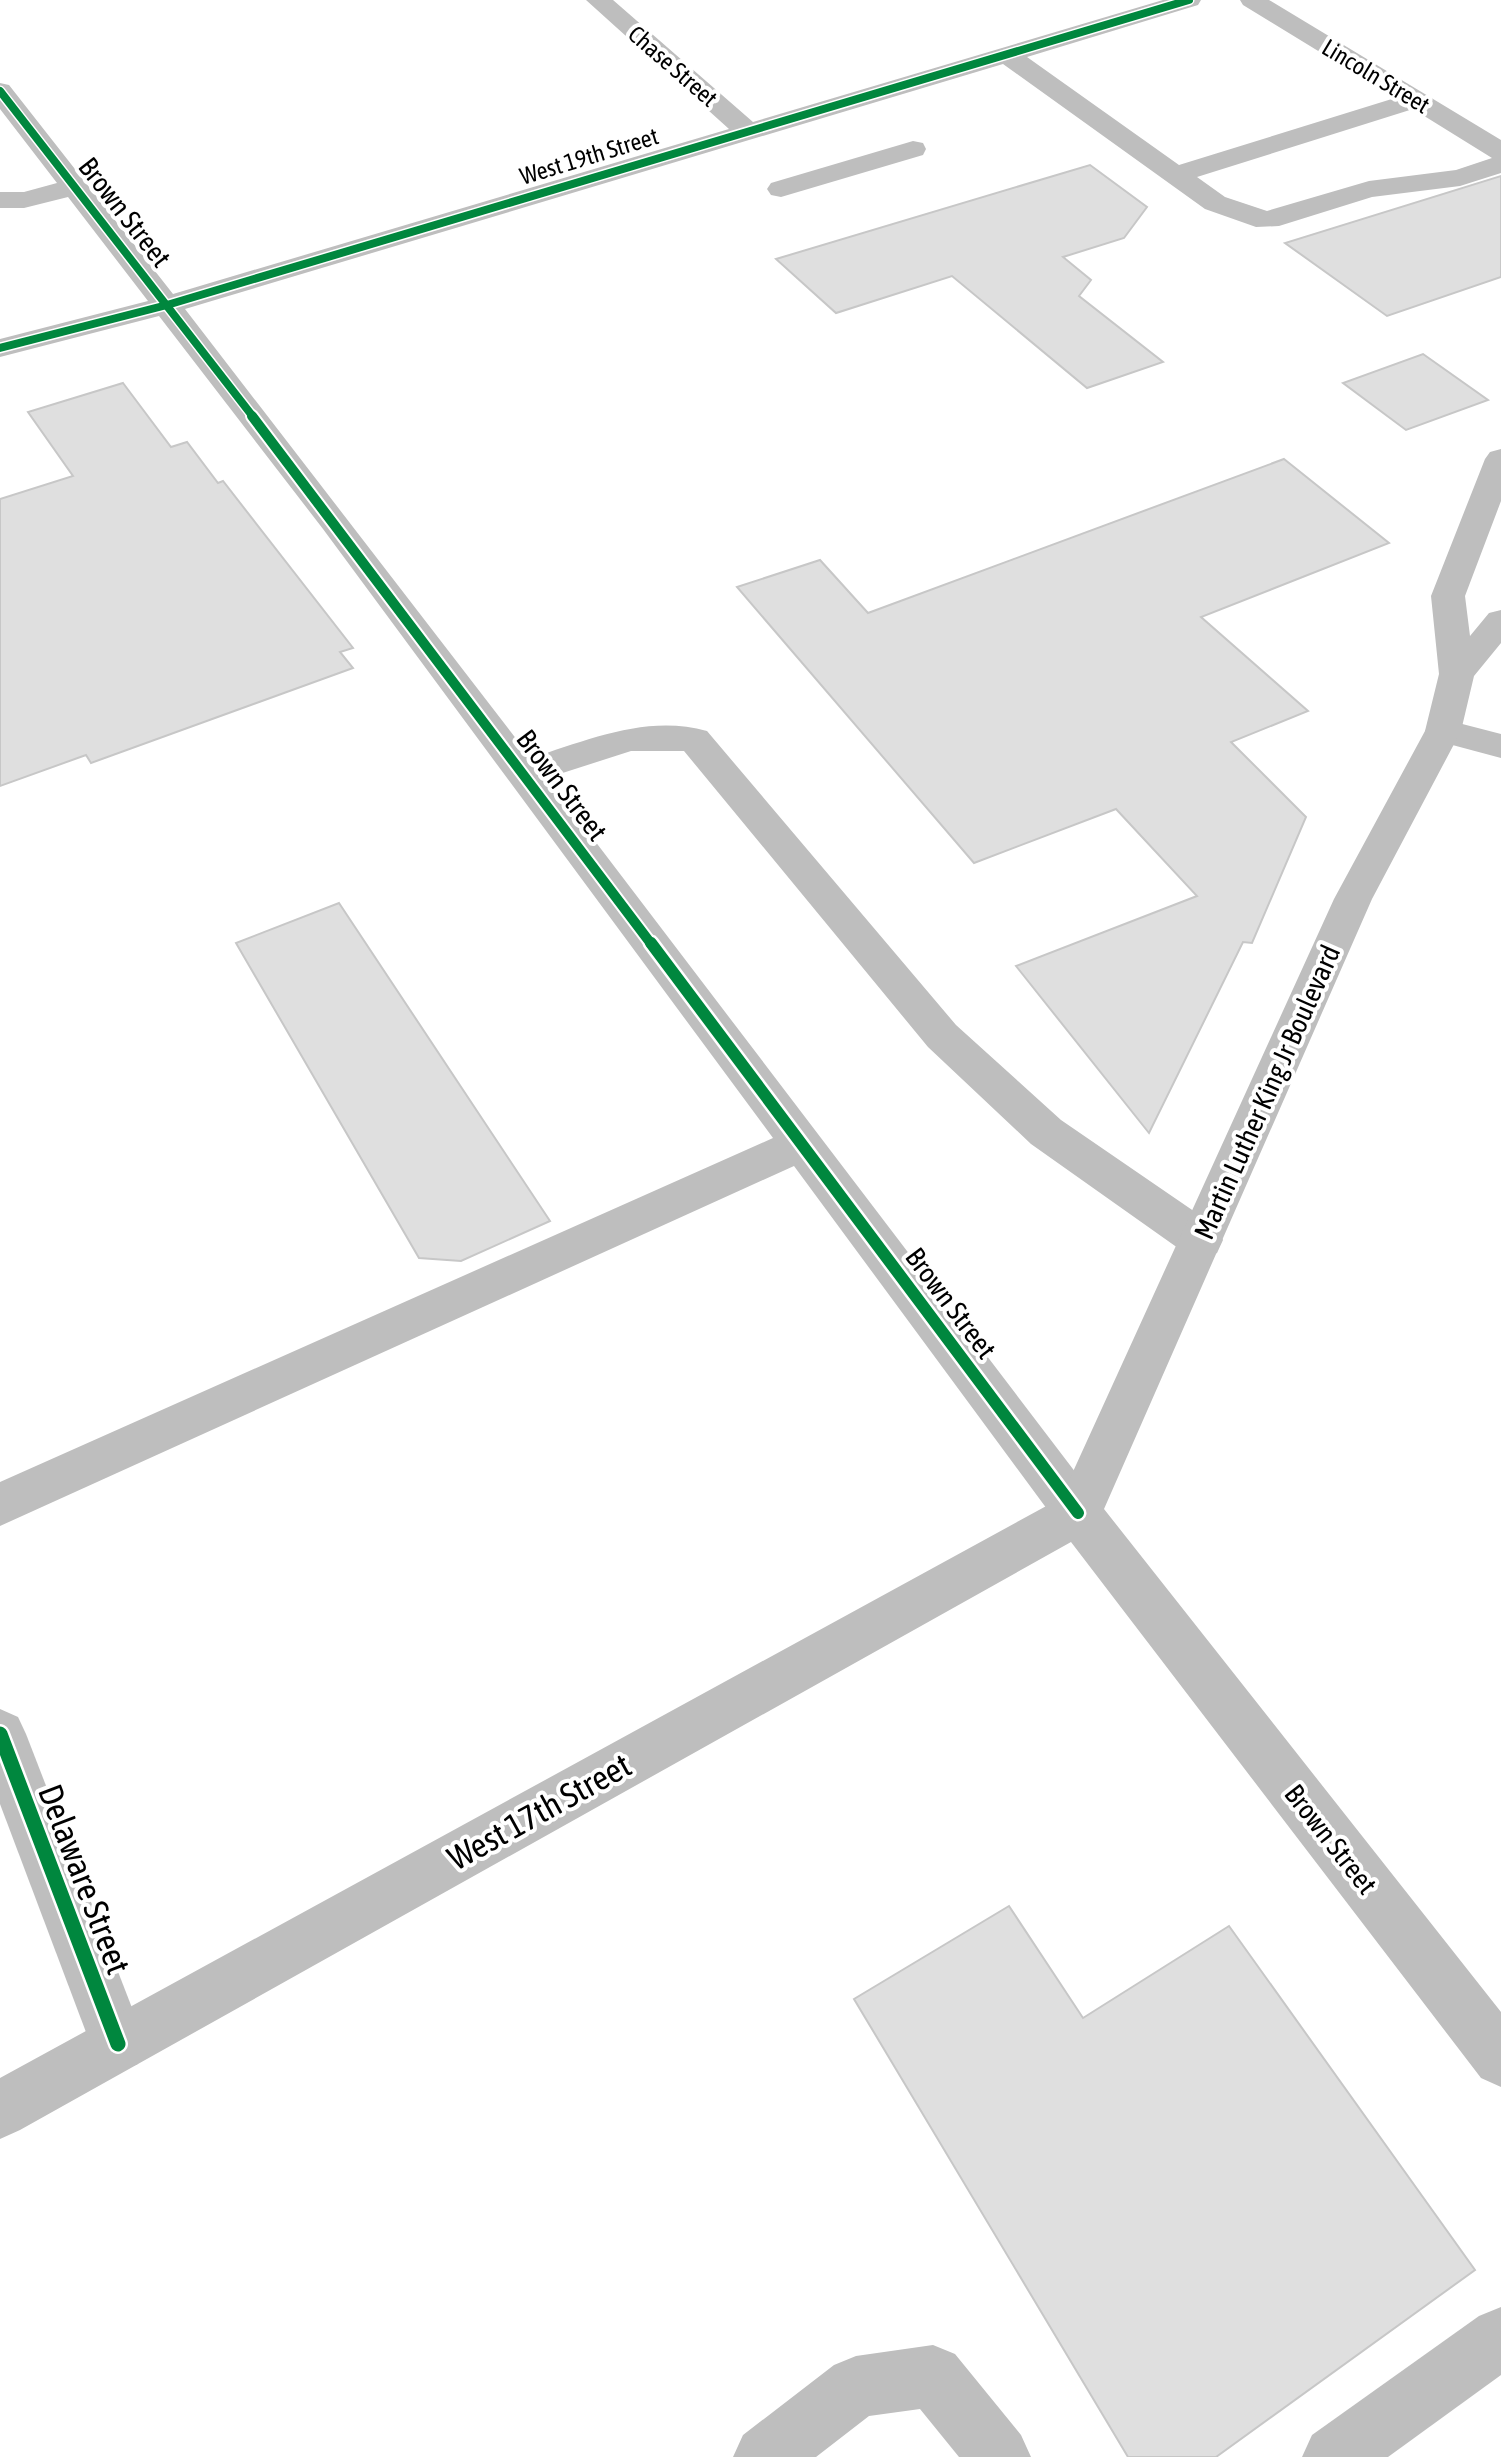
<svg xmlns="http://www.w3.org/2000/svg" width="1501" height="2457" viewBox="0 0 1501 2457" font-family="'Asap Condensed',sans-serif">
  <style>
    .building { fill: #dfdfdf; stroke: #c7c7c7; stroke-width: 2 }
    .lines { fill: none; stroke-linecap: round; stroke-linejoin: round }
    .minor { fill: #bebebe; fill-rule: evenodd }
    .major { fill: #bebebe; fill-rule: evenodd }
    .cycleway-far3-casing { stroke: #fff; stroke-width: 11 }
    .cycleway-far2-casing { stroke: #fff; stroke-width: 14 }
    .cycleway-far1-casing { stroke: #fff; stroke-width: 17 }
    .cycleway-casing { stroke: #fff; stroke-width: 20 }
    .cycleway-far3 { stroke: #00873e; stroke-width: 8 }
    .cycleway-far2 { stroke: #00873e; stroke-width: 10 }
    .cycleway-far1 { stroke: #00873e; stroke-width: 12 }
    .cycleway { stroke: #00873e; stroke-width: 15 }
    .labels { text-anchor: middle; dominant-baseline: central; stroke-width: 8; stroke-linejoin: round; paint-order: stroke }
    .far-street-label { font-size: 24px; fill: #000; stroke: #fff }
    .street-label { font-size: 28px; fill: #000; stroke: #fff }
    .near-street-label { font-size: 34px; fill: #000; stroke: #fff }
  </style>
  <rect width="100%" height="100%" fill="#fff"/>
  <g class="building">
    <polygon points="1090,165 1147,207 1124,238 1063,257 1091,280 1079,296 1163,362 1087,388 952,276 836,313 776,259"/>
    <polygon points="1501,176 1501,277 1387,316 1285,243"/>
    <polygon points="1423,354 1488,400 1406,430 1343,383"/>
    <polygon points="123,383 171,447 187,442 218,483 223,481 353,648 340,652 353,668 91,763 86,755 0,786 0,499 73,476 28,412"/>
    <polygon points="1284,459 1389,543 1201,617 1308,711 1231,742 1306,817 1252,943 1243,942 1149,1133 1016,966 1197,896 1116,809 974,863 737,587 820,560 868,613"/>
    <polygon points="339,903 550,1221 461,1261 419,1258 236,943"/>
    <polygon points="1009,1906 1083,2018 1229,1926 1475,2270 1216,2457 1128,2457 854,1999"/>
  </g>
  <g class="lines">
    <g class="minor">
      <path d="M586 0H613L753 122 1163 0H1201L1198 5 1027 57 1179 165 1395 98 1243 5 1240 0H1269L1501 140V173L1460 186 1372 197 1279 226 1256 227 1205 209 1003 64 185 309 531 758C588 740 647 714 707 731L956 1025 1061 1120 1217 1227 1223 1240 1217 1253 1201 1258 1185 1253 1031 1144 928 1047 684 751H631L547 778 1095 1498 1102 1513 1095 1528 1078 1534 1061 1528 794 1166 0 1526V1482L773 1138 323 529 159 316 0 357V339L148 301 68 197 24 208H0V192H24L57 183 0 109V83L9 85 173 294 729 129ZM1413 109 1492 158 1456 170 1369 181 1267 211 1225 197 1197 177Z"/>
      <polygon points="913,141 923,143 926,149 923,155 781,197 771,195 767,189 771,183"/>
      <polygon points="1443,719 1501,734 1501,758 1430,739 1425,731 1430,723"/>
      <polygon points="0,1709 18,1717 26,1734 146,2044 138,2064 118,2072 98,2064 0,1804"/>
      <polygon points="1501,2307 1501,2375 1388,2457 1302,2457 1312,2435 1479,2316"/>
      <polygon points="933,2345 955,2354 1021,2435 1031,2457 959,2457 920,2409 869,2416 816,2457 733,2457 743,2435 834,2365 856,2356"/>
    </g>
    <polygon class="major" points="1501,449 1501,501 1465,596 1470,636 1489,613 1501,610 1501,643 1474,676 1461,731 1372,899 1104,1509 1501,2012 1501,2087 1481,2078 1071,1542 20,2130 0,2139 0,2078 1061,1498 1334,899 1425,731 1439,674 1431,596 1485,459 1490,452"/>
    <defs>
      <g id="cycleway-far3">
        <polyline points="0,91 254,418"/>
        <polyline points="0,348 167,305 1189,0"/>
      </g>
      <polyline id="cycleway-far2" points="252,416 652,945"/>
      <polyline id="cycleway-far1" points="651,943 1078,1513"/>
      <polyline id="cycleway" points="0,1734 118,2044"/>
    </defs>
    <use href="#cycleway-far3" class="cycleway-far3-casing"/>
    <use href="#cycleway-far2" class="cycleway-far2-casing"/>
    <use href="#cycleway-far1" class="cycleway-far1-casing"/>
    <use href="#cycleway" class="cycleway-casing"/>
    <use href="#cycleway-far3" class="cycleway-far3"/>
    <use href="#cycleway-far2" class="cycleway-far2"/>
    <use href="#cycleway-far1" class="cycleway-far1"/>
    <use href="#cycleway" class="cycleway"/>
  </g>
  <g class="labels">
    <g class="far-street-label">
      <text transform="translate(673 66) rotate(41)">Chase Street</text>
      <text transform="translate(1376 76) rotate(31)">Lincoln Street</text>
      <text transform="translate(589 156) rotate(-17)">West 19th Street</text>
    </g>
    <g class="street-label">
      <text transform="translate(125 212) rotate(52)">Brown Street</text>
      <text transform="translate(562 785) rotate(53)">Brown Street</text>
      <text transform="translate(1267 1092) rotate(-66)">Martin Luther King Jr Boulevard</text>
      <text transform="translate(951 1303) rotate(53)">Brown Street</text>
      <text transform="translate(1331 1839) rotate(52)">Brown Street</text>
    </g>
    <g class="near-street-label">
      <text transform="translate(539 1811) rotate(-29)">West 17th Street</text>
      <text transform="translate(85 1879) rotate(69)">Delaware Street</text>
    </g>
  </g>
</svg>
